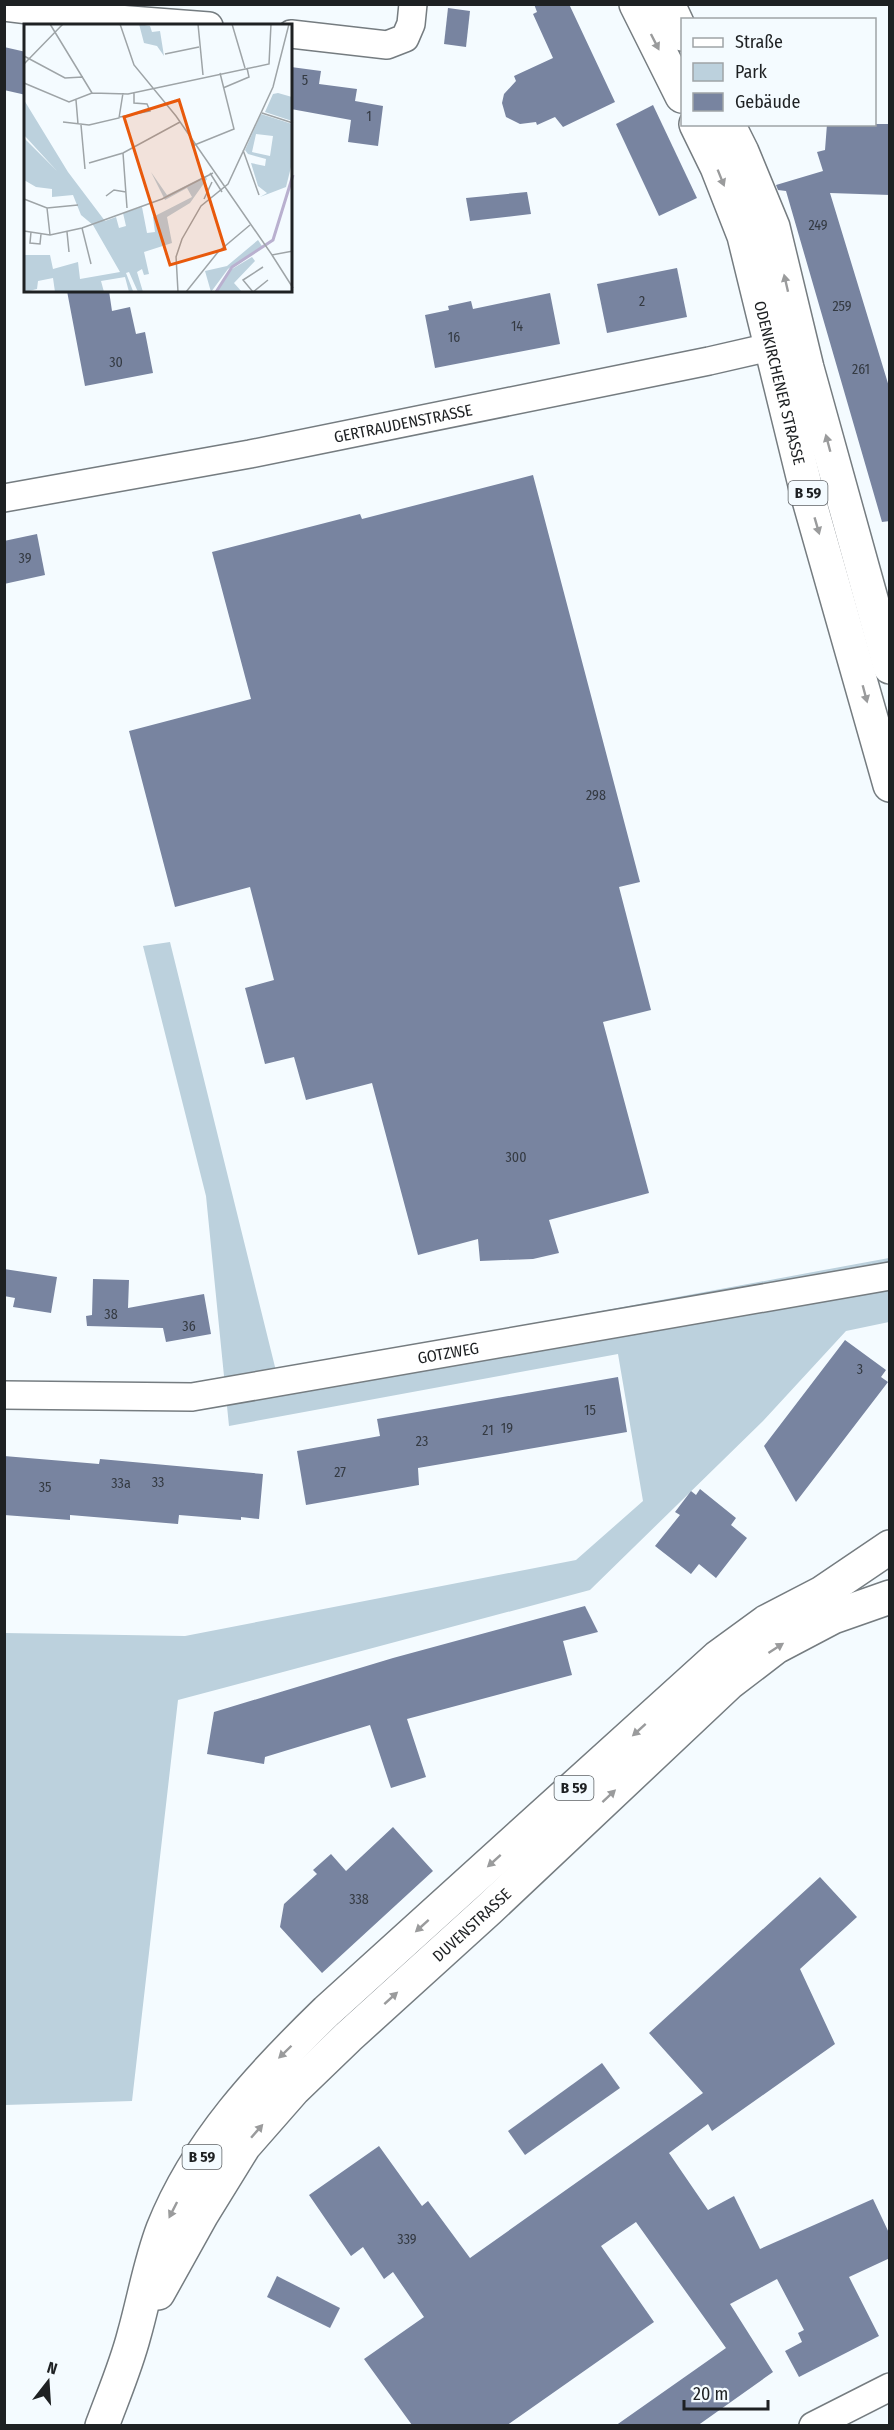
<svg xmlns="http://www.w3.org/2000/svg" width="894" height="2430" viewBox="0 0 894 2430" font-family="'Fira Sans Condensed',sans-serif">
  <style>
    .green { fill: #bcd1dd }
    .building { fill: #7884a0 }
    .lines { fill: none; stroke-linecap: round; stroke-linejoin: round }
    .minor-casing { stroke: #757c80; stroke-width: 30 }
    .major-casing { stroke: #757c80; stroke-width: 36 }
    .minor { stroke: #fff; stroke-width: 27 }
    .major { stroke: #fff; stroke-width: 33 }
    .oneway { fill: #9a9b9c }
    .labels { text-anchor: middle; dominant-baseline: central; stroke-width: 6; stroke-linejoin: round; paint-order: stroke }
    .number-label { font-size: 14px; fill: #343a42 }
    .shield { fill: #f4fbff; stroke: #5e6265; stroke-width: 1.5 }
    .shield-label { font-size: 15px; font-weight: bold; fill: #1e2123 }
    .street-label { font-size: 16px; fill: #1e2123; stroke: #f4fbff }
    .inset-river { fill: none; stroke: #b9b0cf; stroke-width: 3 }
    .inset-road { fill: none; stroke: #9ea4a7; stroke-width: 1.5 }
    .view { fill: #e8590c; fill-opacity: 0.15; stroke: #e8590c; stroke-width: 3 }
    .inset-edge { fill: none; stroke: #1e2123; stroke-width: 3 }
  </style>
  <rect width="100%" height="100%" fill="#f4fbff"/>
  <polygon class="green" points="170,942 276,1371 889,1258 889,1322 846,1331 763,1421 590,1590 178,1700 132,2101 5,2105 4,1633 185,1636 576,1560 643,1501 618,1354 229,1426 206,1196 143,946"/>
  <g class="building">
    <polygon points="534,4 569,4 615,102 563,127 555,117 537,125 536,122 520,124 506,117 502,103 504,94 516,81 514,76 553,58 533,14 537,12"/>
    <polygon points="448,8 470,11 466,47 444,44"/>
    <polygon points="4,47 26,52 26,95 4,90"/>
    <polygon points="291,67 321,71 319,84 357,89 355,101 383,106 378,146 348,142 351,120 291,109"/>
    <polygon points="653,105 697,198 659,216 616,124"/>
    <polygon points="827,124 890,124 890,195 830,193 890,390 890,521 882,522 786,191 778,190 776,185 823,171 817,152 825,150"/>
    <polygon points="527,192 531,214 470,221 466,198"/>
    <polygon points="677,268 687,317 607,333 597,284"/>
    <polygon points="67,291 109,291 112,311 130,307 136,334 145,332 153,373 85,386"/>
    <polygon points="550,293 560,344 435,368 425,315 449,310 448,306 471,301 473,309"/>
    <polygon points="533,475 640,882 619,887 651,1010 603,1022 649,1193 549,1220 559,1253 533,1259 480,1261 478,1239 418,1255 372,1083 306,1100 294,1057 265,1064 245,988 274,980 250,887 175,907 129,731 251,699 212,552 360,514 362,519"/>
    <polygon points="37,534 45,575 4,584 4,541"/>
    <polygon points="4,1269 57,1277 51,1313 13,1307 15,1298 4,1296"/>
    <polygon points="93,1279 129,1280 128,1308 204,1294 211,1334 166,1342 163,1328 87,1326 86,1316 92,1315"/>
    <polygon points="845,1340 886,1370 881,1377 888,1382 796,1502 764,1446"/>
    <polygon points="618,1377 627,1432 418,1468 419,1485 306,1505 297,1451 380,1436 377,1419"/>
    <polygon points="4,1456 99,1464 100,1459 263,1474 259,1519 241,1517 241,1520 179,1515 178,1524 70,1515 70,1520 4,1515"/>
    <polygon points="700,1489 736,1518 731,1525 747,1538 716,1578 699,1564 691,1574 655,1546 680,1515 675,1512 691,1491 696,1495"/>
    <polygon points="585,1606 598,1632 563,1641 572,1675 407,1719 426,1777 391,1788 370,1725 265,1757 264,1764 207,1754 214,1712 393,1658"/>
    <polygon points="393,1827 433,1871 322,1973 280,1927 284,1904 317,1874 313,1870 331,1854 346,1871"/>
    <polygon points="820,1877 857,1917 800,1969 835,2044 712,2131 708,2124 669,2153 708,2210 734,2196 760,2249 873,2199 890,2235 890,2258 849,2277 879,2336 799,2377 785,2351 802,2342 798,2333 804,2330 777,2279 730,2304 773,2372 697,2426 615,2426 726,2348 636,2222 601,2246 654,2322 506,2426 412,2425 364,2359 424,2317 393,2272 384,2279 363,2247 351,2256 309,2195 379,2146 422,2206 428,2201 470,2258 703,2093 649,2033"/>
    <polygon points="602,2063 620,2088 525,2155 508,2131"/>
    <polygon points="277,2276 340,2308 330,2328 267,2297"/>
  </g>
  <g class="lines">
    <defs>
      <g id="minor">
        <polyline points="4,7 78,16 209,26"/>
        <polyline points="291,34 387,45 405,38 411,24 413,4"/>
        <path id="s1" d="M4 498 250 454 709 361 792 342"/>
        <path id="s2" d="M4 1395 192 1397 890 1276"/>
        <polyline points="813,2426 890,2387"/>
      </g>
      <g id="major">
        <polyline points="636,4 682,96"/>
        <polyline points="668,4 682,34"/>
        <path id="s3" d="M696 124 717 167 744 236 807 493 890 785"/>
        <polyline points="728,124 742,152 773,227 807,368 890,667"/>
        <path id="s4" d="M158 2293 202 2214 244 2146 294 2089 348 2037 488 1910 729 1683 776 1647 833 1617 890 1597"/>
        <path d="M102 2426C113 2396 126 2366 134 2335 144 2300 150 2263 163 2229 197 2143 262 2074 327 2011L718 1657 766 1622 822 1593 890 1547"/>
      </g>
    </defs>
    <use href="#minor" class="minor-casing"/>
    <use href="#major" class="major-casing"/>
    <use href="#minor" class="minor"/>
    <use href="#major" class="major"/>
  </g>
  <defs><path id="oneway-solid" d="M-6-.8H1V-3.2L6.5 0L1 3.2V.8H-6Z" transform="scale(1.5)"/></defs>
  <g class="oneway">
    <use href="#oneway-solid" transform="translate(655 42) rotate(63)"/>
    <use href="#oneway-solid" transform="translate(721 178) rotate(68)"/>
    <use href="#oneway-solid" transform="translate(786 283) rotate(-103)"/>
    <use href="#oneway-solid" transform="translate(828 443) rotate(-105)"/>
    <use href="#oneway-solid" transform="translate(817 526) rotate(74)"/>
    <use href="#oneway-solid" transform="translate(865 694) rotate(75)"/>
    <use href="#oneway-solid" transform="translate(776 1648) rotate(-33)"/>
    <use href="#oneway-solid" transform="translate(639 1730) rotate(138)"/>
    <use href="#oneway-solid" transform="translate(609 1796) rotate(-43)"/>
    <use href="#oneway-solid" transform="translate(494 1861) rotate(138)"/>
    <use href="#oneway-solid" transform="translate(422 1926) rotate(138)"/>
    <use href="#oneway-solid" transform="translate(391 1998) rotate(-42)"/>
    <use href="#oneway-solid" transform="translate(285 2052) rotate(136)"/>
    <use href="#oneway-solid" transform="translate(257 2131) rotate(-49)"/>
    <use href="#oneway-solid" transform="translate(173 2210) rotate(117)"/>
  </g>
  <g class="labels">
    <g class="number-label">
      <text x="305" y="80">5</text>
      <text x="369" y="116">1</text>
      <text x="818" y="225">249</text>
      <text x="642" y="301">2</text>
      <text x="842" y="306">259</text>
      <text x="517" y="326">14</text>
      <text x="454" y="337">16</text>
      <text x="116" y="362">30</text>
      <text x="861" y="369">261</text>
      <text x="25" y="558">39</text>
      <text x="596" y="795">298</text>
      <text x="516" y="1157">300</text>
      <text x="111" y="1314">38</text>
      <text x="189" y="1326">36</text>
      <text x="860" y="1369">3</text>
      <text x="590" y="1410">15</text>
      <text x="507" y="1428">19</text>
      <text x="488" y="1430">21</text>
      <text x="422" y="1441">23</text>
      <text x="340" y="1472">27</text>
      <text x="158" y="1482">33</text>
      <text x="121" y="1483">33a</text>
      <text x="45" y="1487">35</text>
      <text x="359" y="1899">338</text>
      <text x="407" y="2239">339</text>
    </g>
    <g class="shield">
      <rect x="788.5" y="481" width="39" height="24" rx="4.5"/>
      <rect x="554.5" y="1776" width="39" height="24" rx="4.5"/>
      <rect x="182.5" y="2145" width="39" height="24" rx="4.5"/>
    </g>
    <g class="shield-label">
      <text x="808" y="493">B 59</text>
      <text x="574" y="1788">B 59</text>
      <text x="202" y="2157">B 59</text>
    </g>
    <g class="street-label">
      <text stroke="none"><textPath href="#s3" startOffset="273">ODENKIRCHENER STRASSE</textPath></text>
      <text stroke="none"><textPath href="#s1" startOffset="406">GERTRAUDENSTRASSE</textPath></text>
      <text stroke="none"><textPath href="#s2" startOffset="448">GOTZWEG</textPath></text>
      <text stroke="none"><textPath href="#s4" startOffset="488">DUVENSTRASSE</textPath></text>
    </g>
  </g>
  <g transform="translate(24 24)">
    <rect width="268" height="268" fill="#f4fbff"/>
    <path d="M115 0 126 2 128 8 136 7 140 32 133 22 120 19ZM254 69 268 73V97L241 88 249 70ZM0 76 44 148 81 197 92 193 95 204 102 202 99 189 118 183 123 209 131 208 129 193 168 173 163 164 141 176 127 148 143 171 181 152 183 155 166 179 143 193 148 219 120 228 125 250 120 251 118 245 113 248 119 268H114L105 248 102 249 109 267 105 268 101 253 77 257 80 268H31L29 254 14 257 13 265 1 268 0 231H26L29 245 54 238 56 255 96 248 69 201 57 191 49 171 28 173V165L12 163 0 156V114L33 147 0 111ZM237 90 268 100V139L262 163 236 173 243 169 234 162 227 139 241 142 242 135 224 130 221 126ZM232 110 249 112 246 132 228 128ZM234 216 238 222 204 245 187 268 181 247 203 242ZM228 233 231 237 210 259 218 268H192L208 245Z" fill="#bcd1dd" fill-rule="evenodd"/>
    <path class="inset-river" d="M192 268 208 243 249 216 269 151"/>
    <path class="inset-road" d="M26 0 68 69M96 0 110 41 152 92 248 231 269 227M174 0 179 51M208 0 221 44M141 30 175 23M0 32 41 54 59 53M0 40 39 0M0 59 45 78 68 69 104 70 245 40 247 0M199 64 225 53 223 44M52 76 54 100M238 89 269 99M96 93 126 87 123 80 110 79V68M39 98 65 101 95 94 99 69M57 101 61 145M168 122 210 105 196 49M219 126 235 171M99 129 103 184M65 139 99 129 156 98M186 149 198 168M82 172 90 166 102 168M0 175 23 184 54 181M180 175 188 158M23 184 26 211M58 204 67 240M0 207 26 211 58 204 138 175 189 149M7 208 6 219 16 220 17 210M43 208 45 228M248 231 269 264M152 232 154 268M152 233 158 215 177 182 204 160 249 63 265 0M162 268 194 228 226 201M229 268 219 256 239 243M229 268 244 256"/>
    <path class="view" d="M155 76 201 225 146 241 100 93Z"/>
    <rect width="268" height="268" class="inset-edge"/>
  </g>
  <rect width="894" height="2430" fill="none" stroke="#1e2123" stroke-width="12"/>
  <rect x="681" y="18" width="195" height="108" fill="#f4fbff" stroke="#9ea4a7" stroke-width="1.5"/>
  <rect x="693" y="38" width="30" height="9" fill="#ffffff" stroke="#9ea4a7" stroke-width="1.5"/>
  <text x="735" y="48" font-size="18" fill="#1e2123">Straße</text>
  <rect x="693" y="63" width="30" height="18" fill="#bcd1dd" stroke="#9ea4a7" stroke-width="1.5"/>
  <text x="735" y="78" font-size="18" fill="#1e2123">Park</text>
  <rect x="693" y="93" width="30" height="18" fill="#7884a0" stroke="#9ea4a7" stroke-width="1.5"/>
  <text x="735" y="108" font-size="18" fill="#1e2123">Gebäude</text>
  <g transform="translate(48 2382) rotate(17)" stroke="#f4fbff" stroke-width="4.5" paint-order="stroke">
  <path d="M0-4.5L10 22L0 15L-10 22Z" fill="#1e2123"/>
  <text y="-9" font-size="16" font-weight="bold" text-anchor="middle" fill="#1e2123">N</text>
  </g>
  <path d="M684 2400v9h84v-9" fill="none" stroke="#1e2123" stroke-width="3"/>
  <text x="693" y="2400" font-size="18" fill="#1e2123" stroke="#f4fbff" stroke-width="4.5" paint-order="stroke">20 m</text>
</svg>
